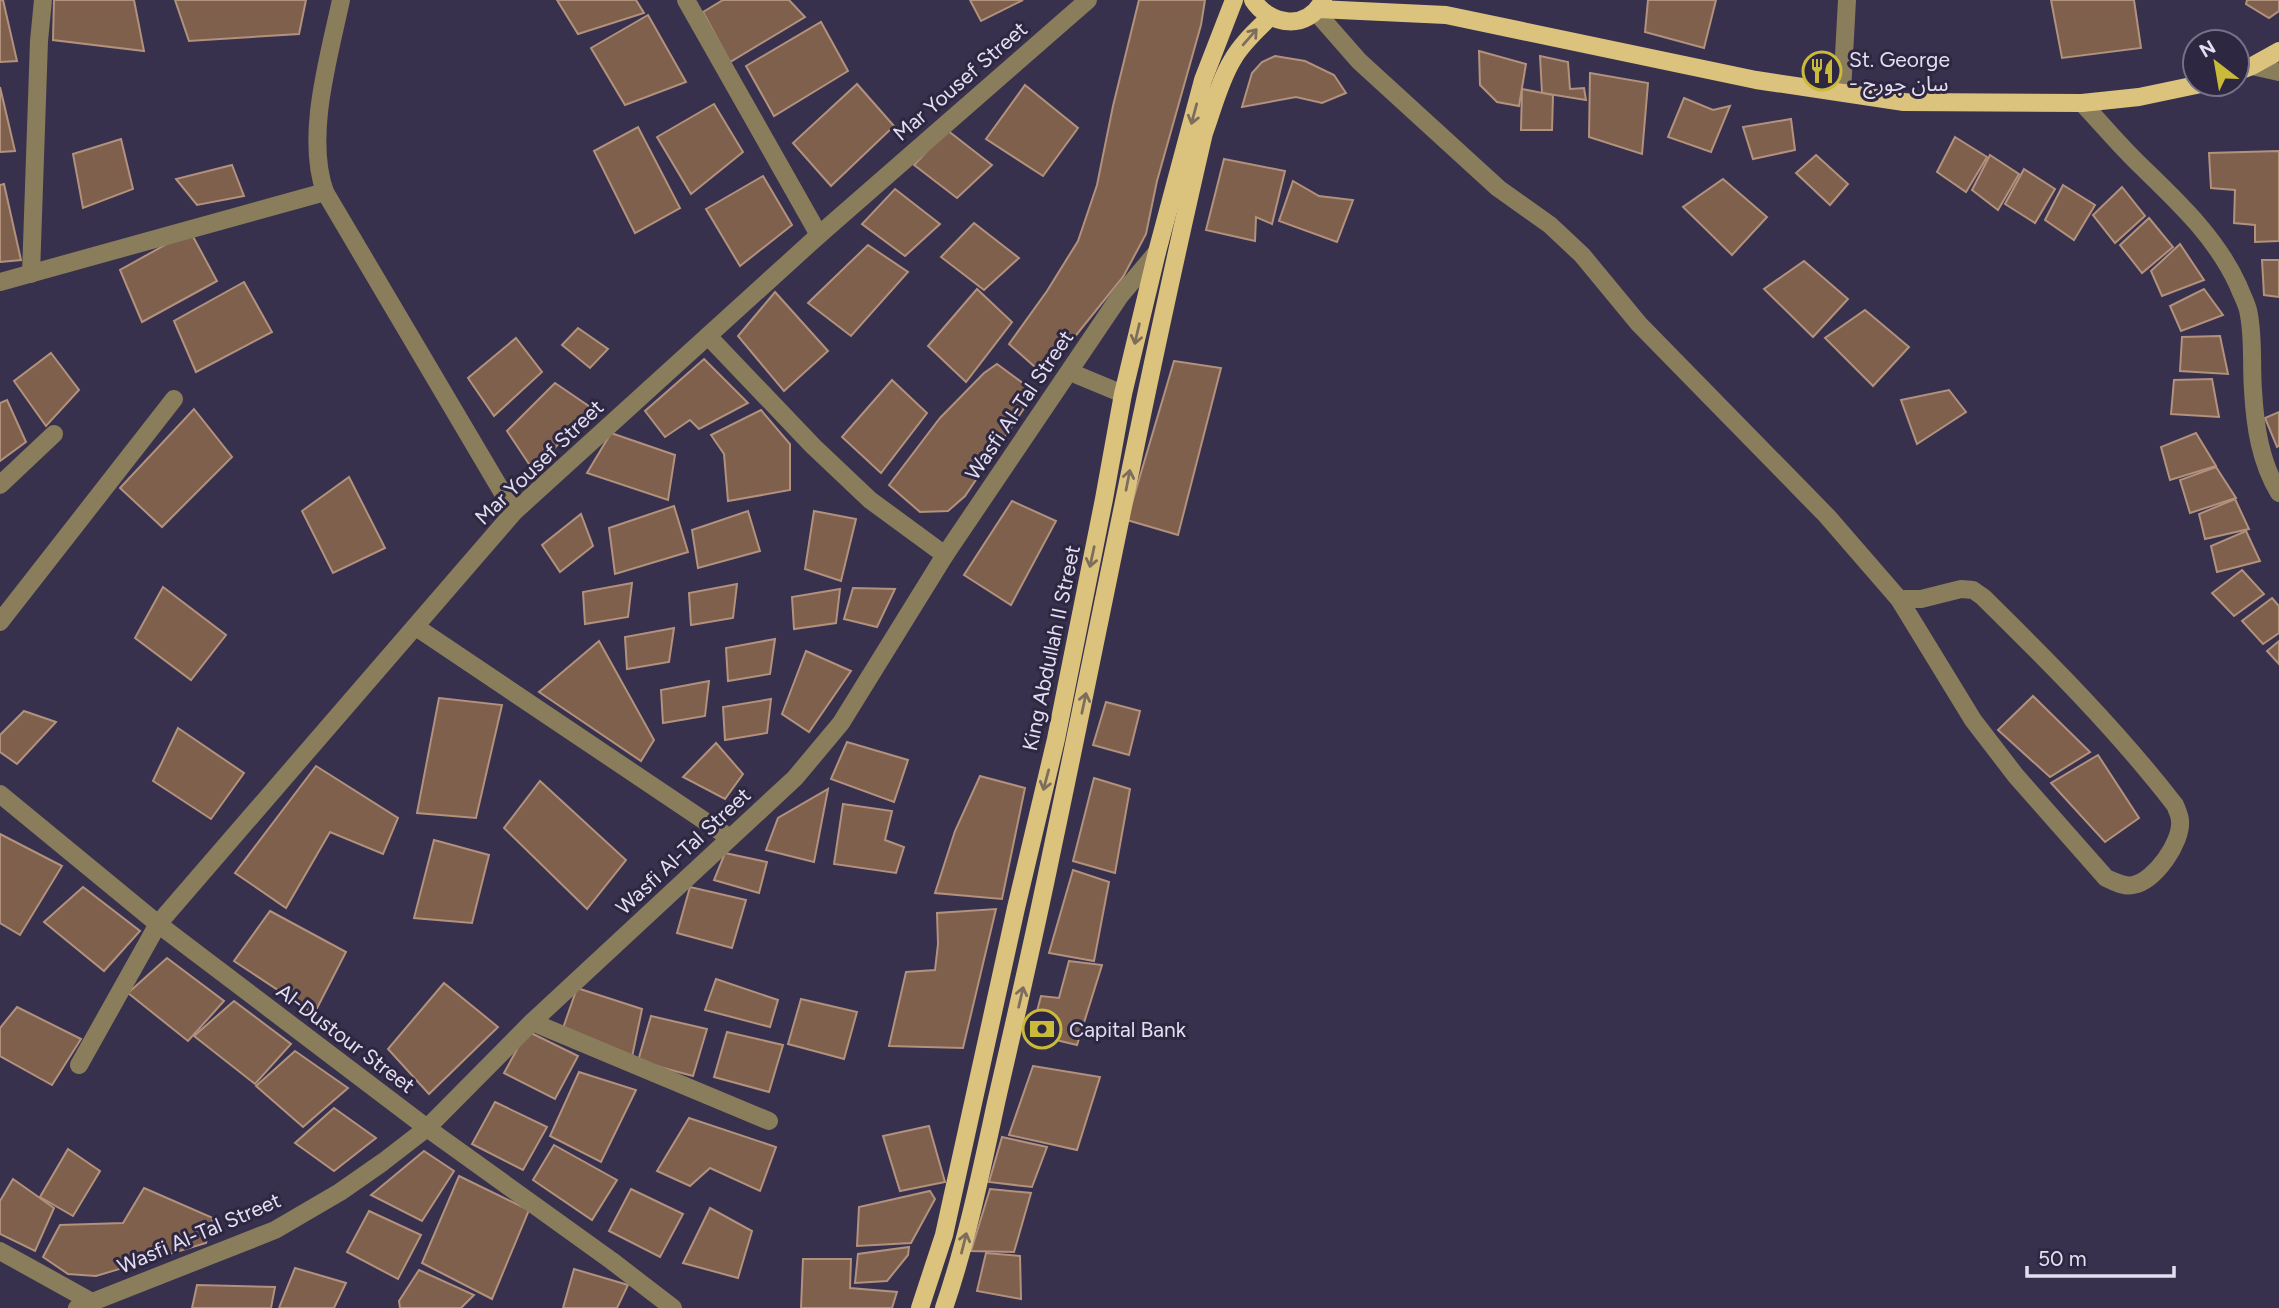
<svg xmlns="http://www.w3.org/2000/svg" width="2279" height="1308" viewBox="0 0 2279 1308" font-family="Figtree,'Noto Sans Arabic',sans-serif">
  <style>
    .building { fill: #7e604d; stroke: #b2917d; stroke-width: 2 }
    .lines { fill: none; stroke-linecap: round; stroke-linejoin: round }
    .minor { stroke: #897d5c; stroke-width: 18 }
    .major { stroke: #dcc37d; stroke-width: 18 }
    .oneway { stroke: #7c6d5d }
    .labels { text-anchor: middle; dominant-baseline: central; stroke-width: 6; stroke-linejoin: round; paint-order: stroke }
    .poi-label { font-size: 21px; fill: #e3dff1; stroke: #2e2742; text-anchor: start }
    .street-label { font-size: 21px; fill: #e3dff1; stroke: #2e2742 }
  </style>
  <rect width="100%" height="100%" fill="#38314d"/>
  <g class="building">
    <polygon points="0,0 3,0 17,61 0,62"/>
    <polygon points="54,0 134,0 144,51 53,40"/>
    <polygon points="175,0 306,0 299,34 189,41"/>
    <polygon points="557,0 636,0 644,13 578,34"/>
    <polygon points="723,0 789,0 805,17 730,62 703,12"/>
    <polygon points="970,0 1023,0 981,21"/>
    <polygon points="1139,0 1205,0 1201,25 1157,181 1146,234 1123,277 1044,375 1009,344 1047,291 1078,241 1097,185 1113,106"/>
    <polygon points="1648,0 1716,0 1704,48 1645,32"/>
    <polygon points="2051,0 2134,0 2141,48 2062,58"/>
    <polygon points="2247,0 2279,0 2279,11 2269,18 2246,4"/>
    <polygon points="648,15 686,82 625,105 591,48"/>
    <polygon points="821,22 848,71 774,116 746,66"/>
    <polygon points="1479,51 1526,64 1519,106 1497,102 1480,85"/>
    <polygon points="1275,56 1305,61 1334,75 1346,93 1322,103 1296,97 1242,107 1252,73 1262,62"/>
    <polygon points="1540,56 1568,62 1570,89 1584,88 1586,100 1542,93"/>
    <polygon points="1590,73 1648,83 1642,154 1589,137"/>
    <polygon points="857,84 894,126 831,186 793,143"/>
    <polygon points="1025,85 1078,128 1043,176 986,139"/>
    <polygon points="0,87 15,151 0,152"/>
    <polygon points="1522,89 1553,95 1552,130 1521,130"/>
    <polygon points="1684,98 1713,110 1730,106 1711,152 1668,137"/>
    <polygon points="714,104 743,152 691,194 657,137"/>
    <polygon points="1791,119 1795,150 1753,159 1743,127"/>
    <polygon points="638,127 680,208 635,233 594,151"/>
    <polygon points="947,130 992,165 957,198 914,165"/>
    <polygon points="1955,137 1987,157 1966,192 1937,172"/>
    <polygon points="121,139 133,189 83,208 73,154"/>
    <polygon points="2279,151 2279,241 2255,242 2255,225 2234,223 2235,190 2211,188 2209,153"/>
    <polygon points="1816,155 1848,184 1830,205 1796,173"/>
    <polygon points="1990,155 2019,174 1998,210 1972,190"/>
    <polygon points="1224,159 1285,171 1272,224 1256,217 1255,241 1206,230"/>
    <polygon points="232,165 244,196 197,205 176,179"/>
    <polygon points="2024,169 2055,189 2035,223 2005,204"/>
    <polygon points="763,176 792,225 740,266 706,209"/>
    <polygon points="1723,179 1767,217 1732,255 1683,207"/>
    <polygon points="1293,181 1319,196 1353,200 1337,242 1279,221"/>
    <polygon points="4,184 21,260 0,262 0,185"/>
    <polygon points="2063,185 2095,205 2074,240 2045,220"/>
    <polygon points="2122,187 2145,216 2115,243 2093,215"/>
    <polygon points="895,189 940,224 905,256 862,224"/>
    <polygon points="2149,218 2173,247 2142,273 2120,245"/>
    <polygon points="974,223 1019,258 984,290 941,257"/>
    <polygon points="190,231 217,281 142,322 120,270"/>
    <polygon points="2180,244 2204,280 2162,296 2151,271"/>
    <polygon points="868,245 908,272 851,336 808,303"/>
    <polygon points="2262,260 2279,260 2279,297 2264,295"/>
    <polygon points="1804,261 1848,299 1813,337 1764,289"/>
    <polygon points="244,282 272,332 196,372 174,321"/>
    <polygon points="977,289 1012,322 966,382 928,346"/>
    <polygon points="2204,289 2223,315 2181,331 2170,306"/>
    <polygon points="775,292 828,351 784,391 738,336"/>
    <polygon points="1865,310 1909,347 1873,386 1825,338"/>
    <polygon points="578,328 608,349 590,368 562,345"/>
    <polygon points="2220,336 2228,374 2180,371 2182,337"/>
    <polygon points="516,338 542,372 494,416 468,378"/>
    <polygon points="51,353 79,390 46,426 14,381"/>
    <polygon points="704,359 748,403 699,429 690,420 665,437 645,411"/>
    <polygon points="1174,361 1221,368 1178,535 1127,520"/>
    <polygon points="997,364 1035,392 965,496 948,511 920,512 889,485 940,418 984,373"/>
    <polygon points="2212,379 2219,417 2171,414 2174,380"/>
    <polygon points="892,380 927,413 881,473 842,437"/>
    <polygon points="555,383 593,409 533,470 507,431"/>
    <polygon points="1949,390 1966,412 1917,444 1901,400"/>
    <polygon points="7,400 26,442 0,461 0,403"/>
    <polygon points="194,409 232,457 162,527 120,488"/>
    <polygon points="761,410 790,444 790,490 728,501 724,454 711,435"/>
    <polygon points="2279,412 2279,446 2277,447 2265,418"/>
    <polygon points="611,433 675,455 668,500 587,473"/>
    <polygon points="2196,433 2216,466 2170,480 2161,447"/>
    <polygon points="2216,467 2236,498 2190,513 2180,480"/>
    <polygon points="349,477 385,548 333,573 302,511"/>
    <polygon points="2235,499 2249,529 2205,539 2199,514"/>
    <polygon points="1012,501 1056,521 1011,605 964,575"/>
    <polygon points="674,506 688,552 615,574 609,528"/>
    <polygon points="748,511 760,551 698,568 692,530"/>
    <polygon points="814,511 856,519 841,581 805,569"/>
    <polygon points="581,514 593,546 560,572 542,545"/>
    <polygon points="2246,531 2260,561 2217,572 2211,546"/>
    <polygon points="2242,570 2264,594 2234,616 2212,593"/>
    <polygon points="632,583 628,617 585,624 583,592"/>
    <polygon points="737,584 733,618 691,625 689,593"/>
    <polygon points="163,587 226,635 191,680 135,638"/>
    <polygon points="853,588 895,589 877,627 844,619"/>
    <polygon points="840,589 836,623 794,629 792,597"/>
    <polygon points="2272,598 2279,606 2279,633 2263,644 2242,621"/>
    <polygon points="674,628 669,662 627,669 625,637"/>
    <polygon points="775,639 770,674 728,681 726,648"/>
    <polygon points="599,641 654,740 641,761 539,692"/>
    <polygon points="2279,641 2279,664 2267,651"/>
    <polygon points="806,651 851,671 809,732 782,714"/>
    <polygon points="709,681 705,716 663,723 661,690"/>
    <polygon points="2033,696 2090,752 2050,777 1998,730"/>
    <polygon points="439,698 502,705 476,818 417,813"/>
    <polygon points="771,699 767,733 725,740 723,707"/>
    <polygon points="1106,702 1140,711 1129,755 1093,745"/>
    <polygon points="24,711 56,722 17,764 0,752 0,735"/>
    <polygon points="178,728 244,773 211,819 153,781"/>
    <polygon points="847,742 908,760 894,802 831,779"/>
    <polygon points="716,743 743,774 725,799 683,777"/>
    <polygon points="2098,755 2139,818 2105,842 2051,783"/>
    <polygon points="316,766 398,818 383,854 330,832 286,908 235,873"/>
    <polygon points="980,776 1025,788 1002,899 935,893 955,831"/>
    <polygon points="1094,778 1130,789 1115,873 1073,861"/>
    <polygon points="540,781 626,860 587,909 504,828"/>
    <polygon points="828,789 814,862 766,850 778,818"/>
    <polygon points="843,804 892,811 885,840 904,847 896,873 834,864"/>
    <polygon points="0,834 62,866 20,935 0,923"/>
    <polygon points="434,840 489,855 472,923 414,918"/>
    <polygon points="725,853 767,862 759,893 714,880"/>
    <polygon points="1073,870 1109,882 1094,961 1049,953"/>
    <polygon points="83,887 140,931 104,971 44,922"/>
    <polygon points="690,887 746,900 732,948 677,933"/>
    <polygon points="996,909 963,1048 889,1046 906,972 935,970 938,944 937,913"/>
    <polygon points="270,911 346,952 314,1014 234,961"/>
    <polygon points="167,958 224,1001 188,1041 128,993"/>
    <polygon points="1069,961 1102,965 1077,1045 1031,1034 1041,996 1059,998"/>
    <polygon points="716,979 778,1000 770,1027 705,1010"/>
    <polygon points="444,983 498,1027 429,1094 388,1049"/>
    <polygon points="577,988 642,1009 632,1057 562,1031"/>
    <polygon points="801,999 857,1012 844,1059 788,1044"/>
    <polygon points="234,1001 291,1044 255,1084 194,1036"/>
    <polygon points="17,1007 81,1039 52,1085 0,1056 0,1028"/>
    <polygon points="651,1016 707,1029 693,1076 638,1061"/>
    <polygon points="527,1031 578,1056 555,1099 504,1073"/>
    <polygon points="727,1032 783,1045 769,1092 714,1077"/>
    <polygon points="295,1051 348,1088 303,1127 256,1086"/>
    <polygon points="1033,1066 1100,1077 1077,1150 1009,1135"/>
    <polygon points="579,1072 636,1090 601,1162 550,1136"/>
    <polygon points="495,1102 547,1127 523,1170 472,1144"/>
    <polygon points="334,1108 376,1138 334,1171 295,1143"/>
    <polygon points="689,1118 776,1147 760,1191 710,1168 690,1186 657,1171"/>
    <polygon points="929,1126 945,1182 900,1191 883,1136"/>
    <polygon points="1002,1137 1047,1147 1032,1187 989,1182"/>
    <polygon points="554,1145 617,1180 592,1220 533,1180"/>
    <polygon points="68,1149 100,1171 73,1216 40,1197"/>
    <polygon points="424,1151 454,1171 422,1221 371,1195"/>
    <polygon points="459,1176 529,1210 492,1299 422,1263"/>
    <polygon points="13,1179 54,1208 35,1251 0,1234 0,1201"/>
    <polygon points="144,1188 213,1218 206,1243 96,1276 68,1274 43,1257 60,1225 123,1223"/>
    <polygon points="631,1189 683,1214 660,1257 609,1231"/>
    <polygon points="990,1189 1031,1193 1014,1252 971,1251"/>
    <polygon points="930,1191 935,1199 911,1243 857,1246 859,1207"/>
    <polygon points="710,1208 752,1231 738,1278 683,1263"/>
    <polygon points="369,1211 421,1235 398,1279 347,1252"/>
    <polygon points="909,1247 908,1255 887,1281 855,1283 858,1254"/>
    <polygon points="986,1253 1020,1256 1021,1299 977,1291"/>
    <polygon points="803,1259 851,1259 850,1288 897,1292 892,1308 801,1308"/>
    <polygon points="295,1268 346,1283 334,1308 279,1308"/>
    <polygon points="574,1269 628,1285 617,1308 563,1308"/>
    <polygon points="419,1270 474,1295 461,1308 400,1308 399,1301"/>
    <polygon points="197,1285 275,1287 271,1308 192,1308"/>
  </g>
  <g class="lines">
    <g class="minor">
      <path d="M341 0C329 57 305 136 325 192L514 512"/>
      <polyline points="686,0 819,235"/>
      <path d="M1316 12 1359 61 1498 188 1550 225 1582 255 1639 324 1827 516 1899 599 1973 720 2016 776 2106 878C2115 882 2124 887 2133 885 2155 881 2182 842 2180 821 2180 816 2177 810 2175 805 2117 730 2050 663 1983 597L1973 590 1961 589 1921 599H1899"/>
      <polyline points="2252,66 2279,72"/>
      <polyline points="1842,92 1847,0"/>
      <path d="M2082 103C2102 124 2120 146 2141 166 2178 202 2216 237 2238 285 2241 293 2246 302 2248 310 2254 336 2251 364 2253 390 2255 426 2260 461 2279 493"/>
      <polyline points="31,274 39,41 43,0"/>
      <polyline points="0,282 325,192"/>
      <polyline points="708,336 813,446 870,500 945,555"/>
      <polyline points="1070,372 1123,394"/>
      <polyline points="0,485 54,434"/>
      <polyline points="0,622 174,399"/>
      <polyline points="416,627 730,838"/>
      <polyline points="0,794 158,924 427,1128 612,1261 673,1308"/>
      <polyline points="532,1022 769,1121"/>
      <polyline points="79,1065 158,924 514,512 819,235 1088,0"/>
      <polyline points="0,1251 92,1302"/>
      <polyline points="77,1308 275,1230 340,1192 383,1162 427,1128 532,1022 795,778 841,723 945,555 1120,296 1157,252"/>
    </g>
    <g class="major">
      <path d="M1253 0C1270 26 1308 31 1323 0"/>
      <polyline points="1318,9 1446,15 1756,80 1904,102 2082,103 2139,97 2201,84"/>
      <polyline points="2237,72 2252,66 2279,51"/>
      <polyline points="920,1308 944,1235 1016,908 1056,739 1104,499 1123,394 1157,252 1203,80 1234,0"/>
      <path d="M944 1308C967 1241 981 1172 996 1103 1015 1020 1034 938 1051 855 1102 614 1148 373 1204 133 1213 109 1219 82 1233 59 1242 43 1257 30 1270 17"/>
    </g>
  </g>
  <defs><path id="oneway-shaft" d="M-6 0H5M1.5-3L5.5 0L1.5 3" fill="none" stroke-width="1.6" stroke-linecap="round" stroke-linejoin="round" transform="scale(1.75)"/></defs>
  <g class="oneway">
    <use href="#oneway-shaft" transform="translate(1250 37) rotate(-49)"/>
    <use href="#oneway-shaft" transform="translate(1194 114) rotate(105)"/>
    <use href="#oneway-shaft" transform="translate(1137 334) rotate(103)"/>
    <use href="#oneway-shaft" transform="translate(1128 480) rotate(-79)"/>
    <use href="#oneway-shaft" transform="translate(1092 557) rotate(102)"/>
    <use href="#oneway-shaft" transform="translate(1084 703) rotate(-78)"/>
    <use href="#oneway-shaft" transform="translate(1046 780) rotate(105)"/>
    <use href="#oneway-shaft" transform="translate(1021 997) rotate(-77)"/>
    <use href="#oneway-shaft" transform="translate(964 1243) rotate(-76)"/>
  </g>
  <defs>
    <symbol id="restaurant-ring" viewBox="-11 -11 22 22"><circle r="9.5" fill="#2e2742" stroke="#c9ba3a" stroke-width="1.5"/><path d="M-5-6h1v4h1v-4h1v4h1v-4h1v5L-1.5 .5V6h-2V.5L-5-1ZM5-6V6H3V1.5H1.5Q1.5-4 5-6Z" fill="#c9ba3a"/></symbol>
    <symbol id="bank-ring" viewBox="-11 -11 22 22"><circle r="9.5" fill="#2e2742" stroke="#c9ba3a" stroke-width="1.5"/><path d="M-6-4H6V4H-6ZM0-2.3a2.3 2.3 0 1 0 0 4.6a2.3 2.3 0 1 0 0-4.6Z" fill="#c9ba3a"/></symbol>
  </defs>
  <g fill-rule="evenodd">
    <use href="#restaurant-ring" x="1800" y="49" width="44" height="44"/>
    <use href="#bank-ring" x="1020" y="1007" width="44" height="44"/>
  </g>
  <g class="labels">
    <g class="poi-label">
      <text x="1849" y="59">St. George<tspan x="1849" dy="24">- سان جورج</tspan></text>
      <text x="1069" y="1029">Capital Bank</text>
    </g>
    <g class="street-label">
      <text transform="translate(960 81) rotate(-41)">Mar Yousef Street</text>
      <text transform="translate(1019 405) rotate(-56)">Wasfi Al-Tal Street</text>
      <text transform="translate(539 462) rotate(-44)">Mar Yousef Street</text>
      <text transform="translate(1051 648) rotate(-78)">King Abdullah II Street</text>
      <text transform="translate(683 851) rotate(-43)">Wasfi Al-Tal Street</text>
      <text transform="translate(346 1038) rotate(37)">Al-Dustour Street</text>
      <text transform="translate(199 1233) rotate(-23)">Wasfi Al-Tal Street</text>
    </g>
  </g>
  <g transform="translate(2216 63) rotate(329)"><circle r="33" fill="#2e2742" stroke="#767188" stroke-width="2"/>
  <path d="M0-5L12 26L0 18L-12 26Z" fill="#c9ba3a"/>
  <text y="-10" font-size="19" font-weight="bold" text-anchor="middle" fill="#e3dff1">N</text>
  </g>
  <path d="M2027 1266v10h147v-10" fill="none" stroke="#e3dff1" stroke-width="3.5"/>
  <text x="2038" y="1266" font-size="21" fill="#e3dff1" stroke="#2e2742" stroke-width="5" paint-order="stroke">50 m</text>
</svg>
